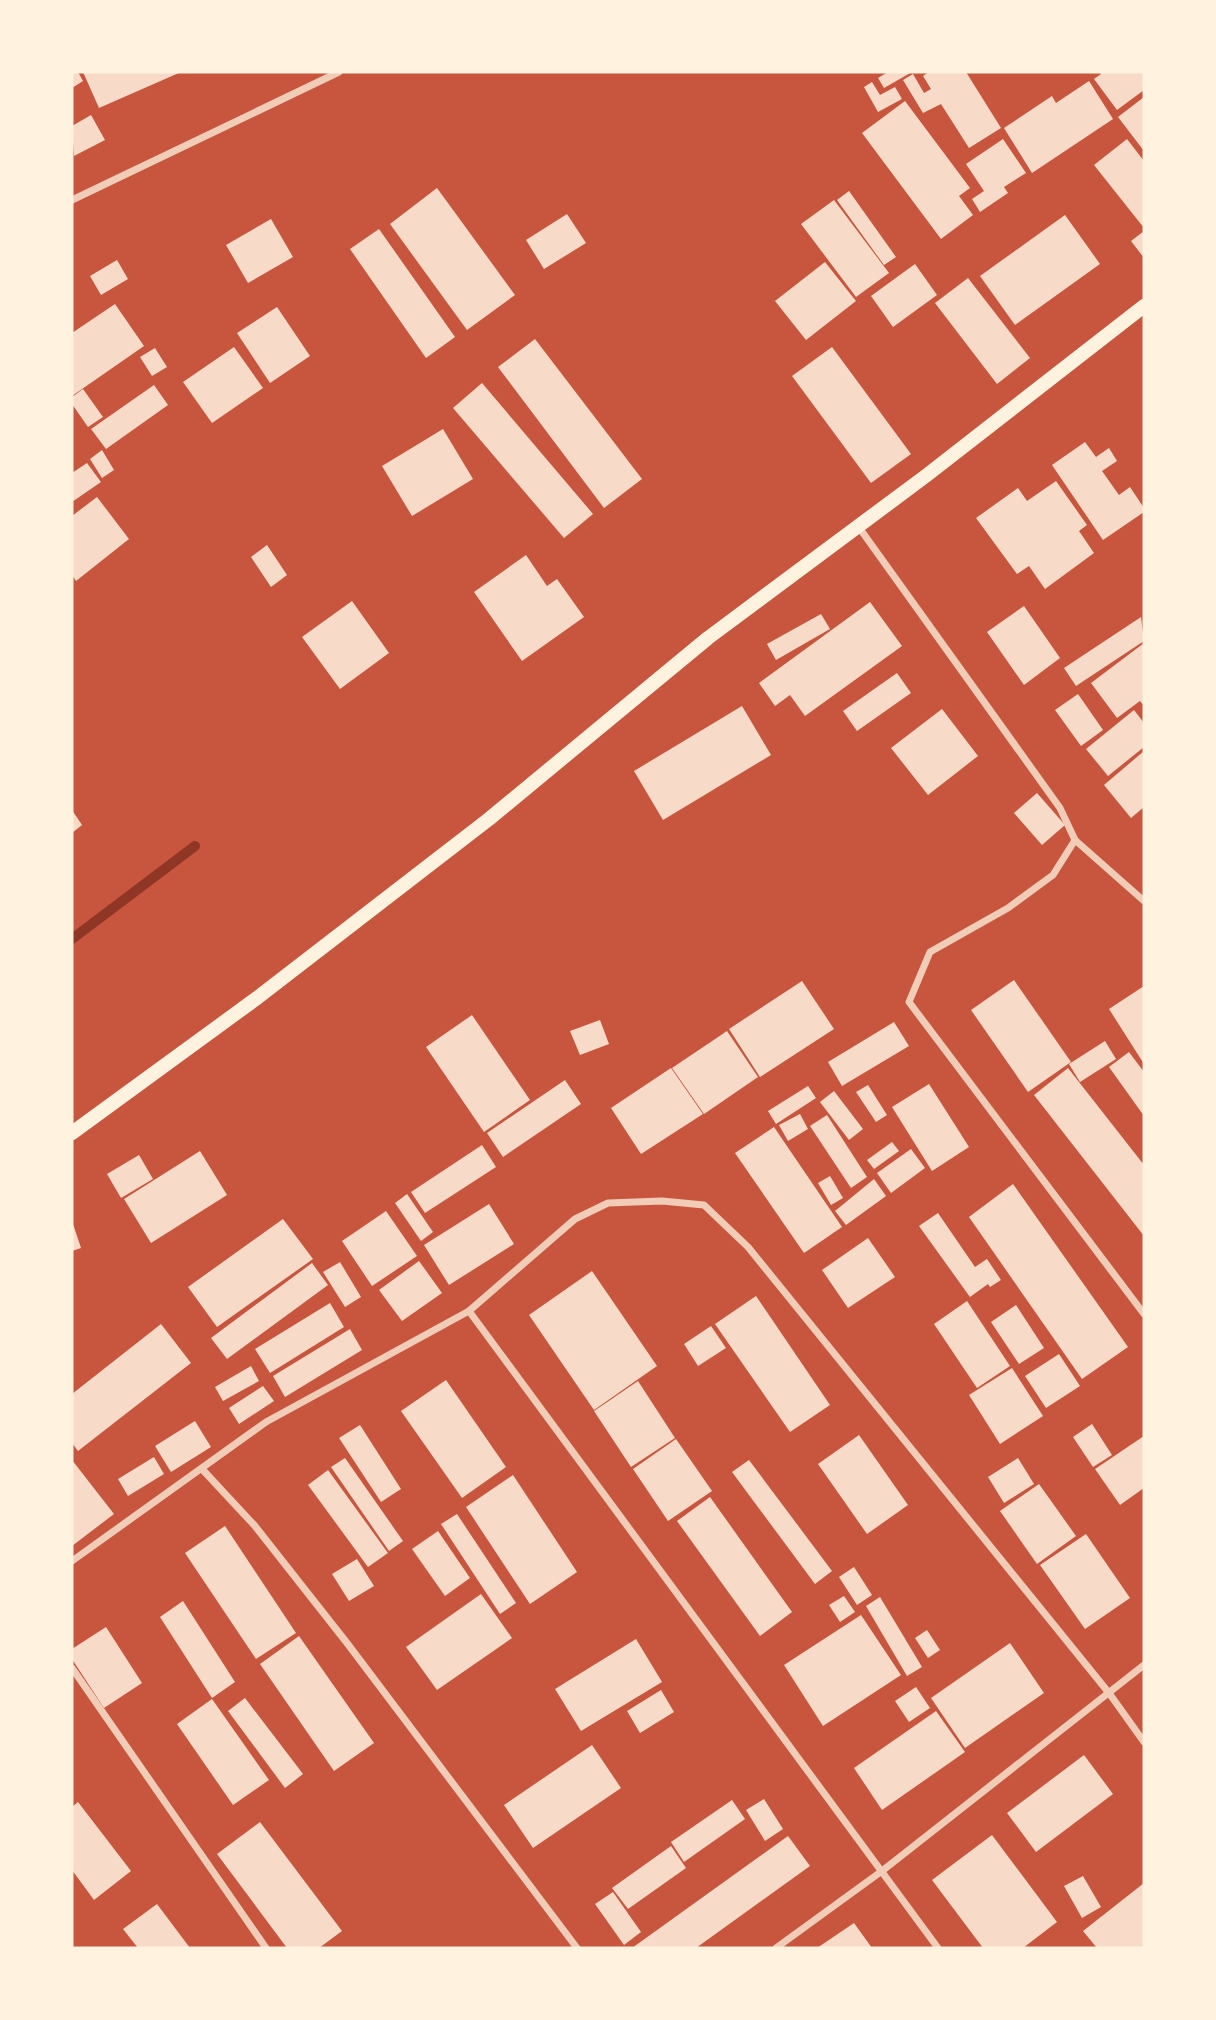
<svg xmlns="http://www.w3.org/2000/svg" width="1216" height="2020" viewBox="0 0 1216 2020" font-family="'Public Sans',sans-serif">
  <style>
    .lines { fill: none; stroke-linecap: round; stroke-linejoin: round }
    .stream { stroke: #8f3625; stroke-width: 10 }
    .building { fill: #f7dbc8 }
    .minor { stroke: #f1ccb7; stroke-width: 7 }
    .secondary { stroke: #fff3e0; stroke-width: 14 }
  </style>
  <rect width="100%" height="100%" fill="#c8553d"/>
  <g class="lines">
    <polyline class="stream" points="72,939 195,846"/>
  </g>
  <g class="building">
    <polygon points="72,72 78,72 83,81 72,88"/>
    <polygon points="83,72 181,72 99,108"/>
    <polygon points="888,72 912,72 884,88 878,78"/>
    <polygon points="929,72 966,72 1001,128 969,148 941,104 923,113 903,80 913,74 924,93 931,89 923,76"/>
    <polygon points="1099,72 1144,72 1144,90 1117,110 1094,79 1101,74"/>
    <polygon points="1089,81 1113,119 1032,173 1004,128 1052,96 1056,103"/>
    <polygon points="872,82 880,95 895,87 902,99 878,112 864,87"/>
    <polygon points="1144,97 1144,151 1118,117"/>
    <polygon points="905,101 970,188 959,196 973,215 941,239 862,133"/>
    <polygon points="91,115 105,140 74,156 72,126"/>
    <polygon points="1003,139 1026,173 1004,187 1008,193 980,212 972,199 984,191 966,164"/>
    <polygon points="1127,139 1144,161 1144,228 1094,165"/>
    <polygon points="437,188 515,295 467,330 390,224"/>
    <polygon points="849,191 896,257 884,265 837,200"/>
    <polygon points="834,200 889,273 856,297 801,224"/>
    <polygon points="567,214 586,243 544,269 526,240"/>
    <polygon points="1065,215 1100,264 1015,325 980,276"/>
    <polygon points="271,219 293,257 248,283 226,245"/>
    <polygon points="379,229 455,337 426,358 350,249"/>
    <polygon points="1144,231 1144,258 1131,241"/>
    <polygon points="117,260 128,279 101,295 90,276"/>
    <polygon points="825,262 856,301 806,340 775,301"/>
    <polygon points="915,264 937,295 893,327 871,296"/>
    <polygon points="968,278 1030,358 997,384 935,303"/>
    <polygon points="115,304 144,346 72,396 72,333"/>
    <polygon points="277,307 310,356 270,383 237,333"/>
    <polygon points="535,339 642,479 604,508 498,367"/>
    <polygon points="234,347 263,388 212,423 183,382"/>
    <polygon points="832,347 911,454 871,483 792,376"/>
    <polygon points="155,348 167,367 152,376 140,357"/>
    <polygon points="482,383 593,514 564,538 453,408"/>
    <polygon points="154,385 168,405 106,449 91,429"/>
    <polygon points="83,389 103,417 88,427 72,404 72,397"/>
    <polygon points="443,429 473,479 412,516 382,466"/>
    <polygon points="1085,442 1096,457 1109,448 1117,461 1102,471 1119,495 1130,487 1144,508 1144,512 1103,540 1052,465"/>
    <polygon points="102,450 114,470 102,478 90,459"/>
    <polygon points="87,463 101,482 72,502 72,473"/>
    <polygon points="1056,481 1087,525 1079,531 1094,553 1045,589 1029,566 1017,574 976,518 1018,488 1027,501"/>
    <polygon points="97,497 129,539 76,581 72,575 72,516"/>
    <polygon points="267,545 287,575 271,587 251,557"/>
    <polygon points="526,555 547,586 557,579 584,617 522,661 474,592"/>
    <polygon points="352,601 389,653 340,689 302,637"/>
    <polygon points="870,602 902,646 805,716 790,695 775,706 759,683"/>
    <polygon points="1024,606 1060,658 1024,685 987,632"/>
    <polygon points="821,614 830,629 776,660 767,644"/>
    <polygon points="1141,617 1144,641 1076,686 1064,668"/>
    <polygon points="1144,643 1144,706 1140,701 1117,718 1091,683"/>
    <polygon points="897,673 911,693 857,731 843,711"/>
    <polygon points="1078,694 1103,730 1081,746 1055,710"/>
    <polygon points="742,706 771,755 663,820 634,771"/>
    <polygon points="942,709 978,756 928,795 891,748"/>
    <polygon points="1134,710 1144,723 1144,747 1108,776 1086,749"/>
    <polygon points="1144,751 1144,807 1131,818 1104,785"/>
    <polygon points="1037,793 1065,825 1042,845 1014,813"/>
    <polygon points="72,810 82,825 72,833"/>
    <polygon points="1014,980 1071,1062 1028,1092 971,1010"/>
    <polygon points="802,981 834,1029 760,1077 729,1029"/>
    <polygon points="1144,986 1144,1064 1109,1009"/>
    <polygon points="472,1015 530,1100 484,1132 426,1047"/>
    <polygon points="600,1020 609,1044 580,1055 570,1031"/>
    <polygon points="894,1022 909,1046 842,1086 828,1062"/>
    <polygon points="727,1031 758,1077 704,1114 672,1068"/>
    <polygon points="1105,1041 1116,1059 1080,1082 1069,1064"/>
    <polygon points="1129,1052 1144,1072 1144,1116 1109,1067"/>
    <polygon points="671,1068 703,1114 641,1154 611,1108"/>
    <polygon points="1068,1068 1144,1165 1144,1236 1034,1095"/>
    <polygon points="565,1080 581,1104 503,1157 487,1133"/>
    <polygon points="929,1084 969,1147 932,1171 892,1107"/>
    <polygon points="868,1085 887,1115 876,1122 856,1092"/>
    <polygon points="808,1086 816,1098 776,1124 768,1111"/>
    <polygon points="834,1091 863,1129 849,1140 820,1102"/>
    <polygon points="800,1114 808,1129 788,1141 779,1125"/>
    <polygon points="827,1115 867,1177 851,1188 810,1126"/>
    <polygon points="774,1127 842,1227 804,1253 735,1153"/>
    <polygon points="892,1142 899,1151 874,1169 867,1160"/>
    <polygon points="482,1145 496,1167 425,1213 411,1192"/>
    <polygon points="911,1149 925,1168 891,1193 877,1173"/>
    <polygon points="200,1151 227,1195 151,1243 124,1199"/>
    <polygon points="139,1155 153,1179 121,1198 107,1174"/>
    <polygon points="830,1176 843,1198 831,1205 818,1183"/>
    <polygon points="874,1179 886,1196 846,1225 835,1211"/>
    <polygon points="1013,1184 1128,1347 1082,1379 969,1217"/>
    <polygon points="407,1194 433,1232 421,1241 395,1203"/>
    <polygon points="489,1204 514,1244 449,1285 424,1245"/>
    <polygon points="386,1211 417,1256 372,1286 342,1241"/>
    <polygon points="938,1213 975,1267 987,1259 1001,1280 990,1287 988,1284 970,1297 919,1226"/>
    <polygon points="283,1219 313,1259 217,1327 188,1287"/>
    <polygon points="72,1221 81,1248 72,1251"/>
    <polygon points="868,1238 895,1277 848,1308 822,1270"/>
    <polygon points="419,1261 442,1293 402,1321 379,1290"/>
    <polygon points="340,1262 361,1297 345,1307 323,1272"/>
    <polygon points="312,1263 328,1285 227,1359 211,1338"/>
    <polygon points="592,1271 657,1366 594,1410 529,1315"/>
    <polygon points="756,1296 830,1405 790,1432 715,1324"/>
    <polygon points="967,1301 1010,1366 977,1388 934,1324"/>
    <polygon points="330,1303 344,1327 270,1373 255,1349"/>
    <polygon points="1016,1305 1044,1348 1019,1364 991,1322"/>
    <polygon points="161,1324 191,1363 78,1451 72,1443 72,1394"/>
    <polygon points="711,1326 726,1348 698,1366 684,1344"/>
    <polygon points="350,1329 362,1350 285,1397 273,1376"/>
    <polygon points="1059,1354 1080,1386 1046,1408 1025,1376"/>
    <polygon points="251,1366 259,1381 223,1401 215,1387"/>
    <polygon points="1012,1368 1043,1416 1000,1444 969,1395"/>
    <polygon points="446,1380 506,1467 462,1498 401,1411"/>
    <polygon points="638,1381 675,1438 631,1467 594,1411"/>
    <polygon points="263,1386 274,1401 239,1424 229,1408"/>
    <polygon points="195,1421 211,1447 171,1472 155,1446"/>
    <polygon points="1092,1424 1112,1455 1093,1467 1073,1437"/>
    <polygon points="360,1425 401,1489 381,1502 339,1438"/>
    <polygon points="859,1435 908,1505 867,1534 818,1464"/>
    <polygon points="1144,1436 1144,1488 1120,1505 1095,1469"/>
    <polygon points="676,1439 712,1491 668,1521 633,1469"/>
    <polygon points="154,1457 164,1474 128,1496 118,1479"/>
    <polygon points="345,1458 403,1541 389,1551 331,1467"/>
    <polygon points="1018,1458 1034,1484 1004,1503 988,1477"/>
    <polygon points="72,1460 114,1514 72,1546"/>
    <polygon points="749,1460 832,1571 815,1584 732,1472"/>
    <polygon points="328,1470 388,1553 368,1567 308,1485"/>
    <polygon points="513,1475 577,1572 530,1604 466,1507"/>
    <polygon points="1039,1484 1076,1536 1037,1564 1000,1511"/>
    <polygon points="710,1497 792,1612 760,1636 677,1521"/>
    <polygon points="457,1514 516,1603 500,1614 441,1524"/>
    <polygon points="225,1526 296,1633 256,1659 185,1553"/>
    <polygon points="438,1531 470,1578 445,1596 412,1549"/>
    <polygon points="1086,1534 1130,1598 1085,1629 1040,1565"/>
    <polygon points="357,1559 374,1586 349,1601 332,1574"/>
    <polygon points="854,1567 872,1595 857,1605 839,1577"/>
    <polygon points="481,1594 512,1638 437,1690 406,1647"/>
    <polygon points="844,1596 855,1612 840,1622 829,1605"/>
    <polygon points="880,1597 922,1667 907,1676 866,1606"/>
    <polygon points="183,1601 235,1682 212,1698 160,1617"/>
    <polygon points="861,1615 901,1675 823,1726 784,1665"/>
    <polygon points="106,1627 142,1683 104,1708 72,1659 72,1649"/>
    <polygon points="927,1630 940,1650 928,1658 915,1638"/>
    <polygon points="299,1636 374,1743 334,1771 260,1664"/>
    <polygon points="636,1639 662,1682 581,1731 555,1689"/>
    <polygon points="1010,1643 1044,1693 965,1748 931,1698"/>
    <polygon points="916,1687 930,1708 909,1722 895,1701"/>
    <polygon points="661,1690 674,1712 640,1733 627,1711"/>
    <polygon points="245,1698 303,1774 285,1788 228,1711"/>
    <polygon points="212,1699 269,1780 233,1805 177,1724"/>
    <polygon points="936,1711 965,1752 882,1810 854,1768"/>
    <polygon points="592,1745 621,1788 533,1848 504,1805"/>
    <polygon points="1084,1755 1113,1794 1036,1852 1007,1813"/>
    <polygon points="764,1799 783,1829 765,1841 746,1810"/>
    <polygon points="732,1800 745,1819 684,1862 671,1842"/>
    <polygon points="78,1802 131,1871 94,1900 72,1870 72,1807"/>
    <polygon points="260,1822 342,1931 319,1948 287,1948 217,1854"/>
    <polygon points="992,1835 1057,1922 1023,1948 983,1948 932,1880"/>
    <polygon points="788,1836 810,1866 696,1948 632,1948"/>
    <polygon points="671,1846 686,1868 628,1909 612,1888"/>
    <polygon points="1083,1876 1101,1907 1082,1918 1064,1886"/>
    <polygon points="1144,1883 1144,1948 1097,1948 1083,1931"/>
    <polygon points="613,1892 641,1932 624,1945 595,1904"/>
    <polygon points="157,1904 190,1948 138,1948 123,1929"/>
    <polygon points="854,1923 872,1948 817,1948"/>
  </g>
  <g class="lines">
    <g class="minor">
      <polyline points="72,200 339,72"/>
      <polyline points="858,526 1060,808 1075,840 1053,875 1008,908 930,952 909,1002 1144,1314"/>
      <polyline points="1075,840 1144,901"/>
      <polyline points="469,1311 938,1948"/>
      <polyline points="202,1469 255,1526 347,1643 577,1948"/>
      <polyline points="72,1561 266,1422 469,1311 575,1219 608,1203 662,1201 704,1205 748,1247 1109,1693 1144,1742"/>
      <polyline points="72,1668 266,1948"/>
      <polyline points="776,1948 882,1871 1144,1665"/>
    </g>
    <polyline class="secondary" points="72,1133 257,998 489,819 708,638 927,475 1144,306"/>
  </g>
  <rect width="1216" height="2020" fill="none" stroke="#fff3e0" stroke-width="147"/>
</svg>
